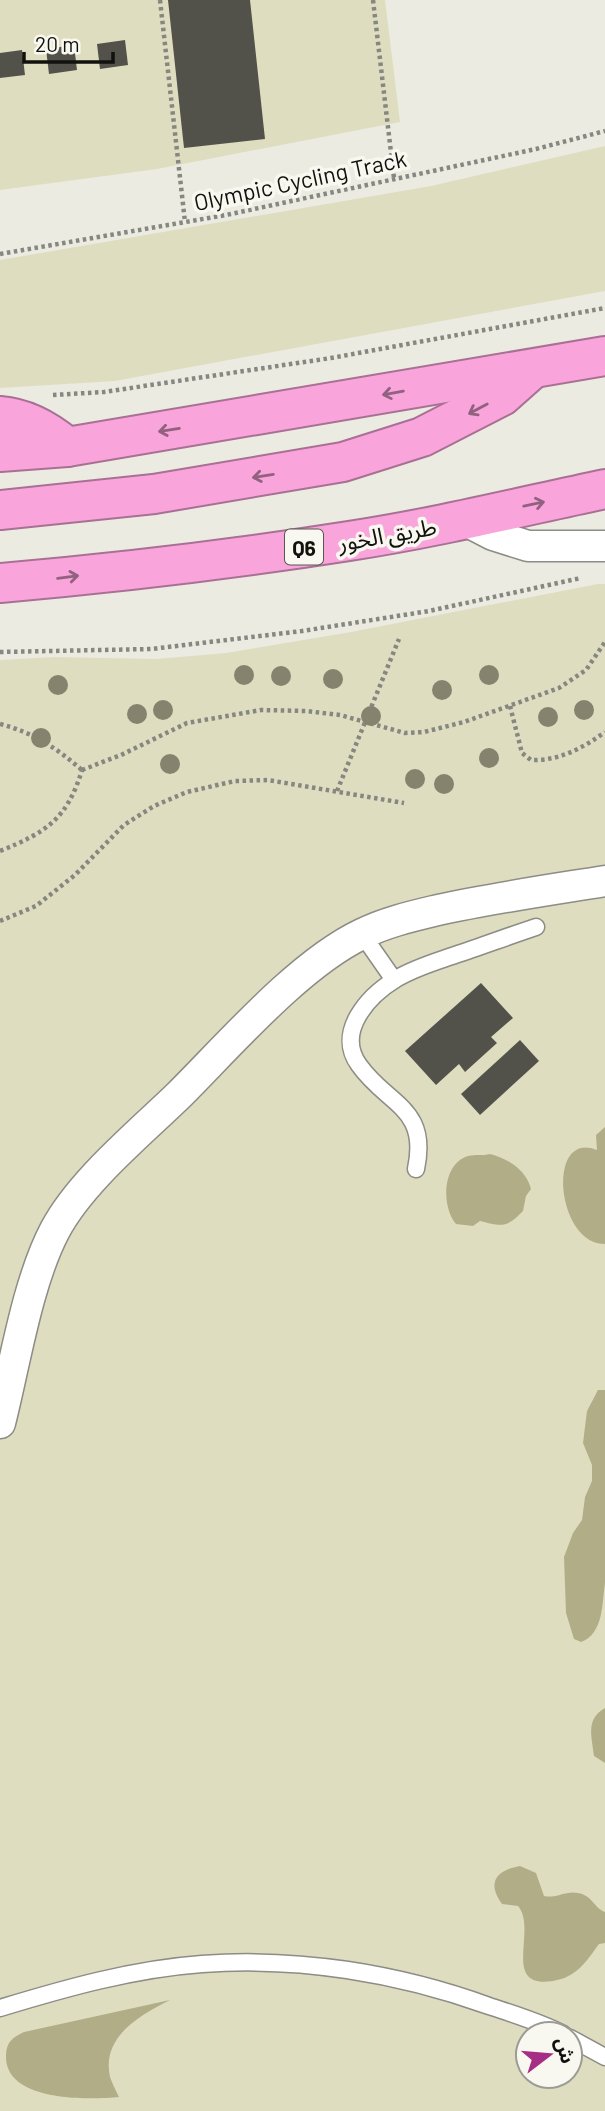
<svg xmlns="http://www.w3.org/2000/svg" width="605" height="2111" viewBox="0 0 605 2111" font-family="Barlow,'Noto Sans Arabic',sans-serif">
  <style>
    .green { fill: #dfddc0; fill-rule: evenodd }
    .forest { fill: #b1ae87 }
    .building { fill: #52524b }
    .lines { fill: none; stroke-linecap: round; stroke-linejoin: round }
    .lane-casing { stroke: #8d8c85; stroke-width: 19 }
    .street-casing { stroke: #8d8c85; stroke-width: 33 }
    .highway-casing { stroke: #a87194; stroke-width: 42 }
    .path { stroke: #878781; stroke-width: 4.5; stroke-dasharray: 3.5 3.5; stroke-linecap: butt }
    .lane { stroke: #fff; stroke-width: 16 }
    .street { stroke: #fff; stroke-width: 30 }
    .highway { stroke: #faa4dc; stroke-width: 38 }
    .tree { fill: #85836d }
    .oneway { stroke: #91627f }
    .labels { text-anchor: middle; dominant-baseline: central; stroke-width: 7; stroke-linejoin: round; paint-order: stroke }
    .shield { fill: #f9f8f0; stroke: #575652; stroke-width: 2 }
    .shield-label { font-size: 21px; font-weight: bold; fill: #11110e }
    .street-label { font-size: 23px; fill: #11110e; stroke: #f9f8f0 }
  </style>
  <rect width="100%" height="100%" fill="#ebebe2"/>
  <g class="green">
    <polygon points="0,0 385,0 400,122 157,169 0,190"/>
    <polygon points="605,146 605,291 115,381 0,388 0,260 431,186"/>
    <path d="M598 584H605V2111H0V660L54 657 156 659 226 653 351 632ZM528 2034H570V2076H528Z"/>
  </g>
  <g class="forest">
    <path d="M605 1127V1244C556 1244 546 1129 597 1150L596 1135Z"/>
    <path d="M490 1154C509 1159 526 1170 531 1189L526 1196 523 1211C506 1229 501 1226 480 1221L473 1226 456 1224C441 1206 442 1164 468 1156 475 1154 483 1156 490 1154Z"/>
    <path d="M598 1390H605V1583C602 1602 604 1634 581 1642L574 1639 566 1613 564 1557 573 1533 582 1520 585 1497 592 1481V1465L583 1443 587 1411Z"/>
    <path d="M605 1708V1763L594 1756C592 1737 585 1719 605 1708Z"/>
    <path d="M520 1866 536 1873 544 1896C556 1899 566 1890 578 1893 592 1895 594 1908 605 1912V1943L599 1944C586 1962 577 1977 553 1981 500 1989 538 1929 518 1906L502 1904C486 1882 497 1870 520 1866Z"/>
    <path d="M170 2000C141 2015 101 2036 110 2077 112 2083 116 2091 119 2097 88 2100 5 2102 6 2056 6 2042 13 2037 24 2032Z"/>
  </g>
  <g class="building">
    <polygon points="168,0 250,0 265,139 184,148"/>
    <polygon points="125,40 128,65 100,69 97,44"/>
    <polygon points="74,45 77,70 49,74 46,49"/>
    <polygon points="22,50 25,75 0,78 0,53"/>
    <polygon points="481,983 513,1018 491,1037 497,1043 465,1072 459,1064 436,1085 405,1051"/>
    <polygon points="520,1040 539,1061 480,1115 461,1094"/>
  </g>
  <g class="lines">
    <defs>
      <g id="lane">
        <polyline points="362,934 394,980"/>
        <path d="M416 1169C429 1107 388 1106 359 1065 335 1032 368 996 396 979 414 968 435 962 455 955 482 946 509 936 536 927"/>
        <path d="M0 2008C66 1988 133 1969 202 1964 298 1957 398 1973 489 2006 513 2014 540 2022 563 2034"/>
        <polyline points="570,2038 605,2057"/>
      </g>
      <g id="street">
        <polyline points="464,520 493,535 528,546 605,546"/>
        <path d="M0 1423C15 1364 27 1283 55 1230 81 1181 140 1133 180 1094 230 1044 299 964 362 934 386 922 413 916 438 910 493 898 549 890 605 881"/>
      </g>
      <g id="highway">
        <path d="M0 416C26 418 47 430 67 447"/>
        <polyline points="0,452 67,447 605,356"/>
        <polyline points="0,510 154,494 343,462 422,437 502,396 529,372"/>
        <path d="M0 583C116 573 234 559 349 541 435 528 520 507 605 489"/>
      </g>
    </defs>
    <use href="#lane" class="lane-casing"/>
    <use href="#street" class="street-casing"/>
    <use href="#highway" class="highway-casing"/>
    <g class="path">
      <polyline points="160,0 185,222"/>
      <polyline points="373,0 394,178"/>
      <polyline points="0,254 226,215 536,149 605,131"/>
      <polyline points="53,395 104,392 331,358 605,308"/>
      <polyline points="0,652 151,649 302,631 429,611 581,578"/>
      <path d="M510 706 522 753 531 760C559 761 583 748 605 732"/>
      <path d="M0 724C34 733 55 747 82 770"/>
      <polyline points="82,770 121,755 187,723 261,710 306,711 340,715 405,733 424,732 464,722 559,688 586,670 605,642"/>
      <polyline points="337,791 399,639"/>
      <path d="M0 851C47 832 67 819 82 770"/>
      <polyline points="0,921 36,906 75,875 124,825 154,806 187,792 235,781 268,780 404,803"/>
    </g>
    <use href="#lane" class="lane"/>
    <use href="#street" class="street"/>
    <use href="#highway" class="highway"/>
  </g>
  <g class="tree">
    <circle cx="244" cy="675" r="10"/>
    <circle cx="489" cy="675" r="10"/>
    <circle cx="281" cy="676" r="10"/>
    <circle cx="333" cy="679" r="10"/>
    <circle cx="58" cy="685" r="10"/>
    <circle cx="442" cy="690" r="10"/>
    <circle cx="163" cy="710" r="10"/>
    <circle cx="584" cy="710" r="10"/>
    <circle cx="137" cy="714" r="10"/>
    <circle cx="371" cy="716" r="10"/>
    <circle cx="548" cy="717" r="10"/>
    <circle cx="41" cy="738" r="10"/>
    <circle cx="489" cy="758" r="10"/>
    <circle cx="170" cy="764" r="10"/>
    <circle cx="415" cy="779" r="10"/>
    <circle cx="444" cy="784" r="10"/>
  </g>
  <defs><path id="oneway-shaft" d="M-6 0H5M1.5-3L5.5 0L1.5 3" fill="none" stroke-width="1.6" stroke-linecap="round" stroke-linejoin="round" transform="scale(1.75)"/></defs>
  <g class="oneway">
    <use href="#oneway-shaft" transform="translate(393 393) rotate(170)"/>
    <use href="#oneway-shaft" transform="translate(478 409) rotate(152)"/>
    <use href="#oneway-shaft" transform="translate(169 430) rotate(171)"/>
    <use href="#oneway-shaft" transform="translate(263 476) rotate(171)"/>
    <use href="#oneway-shaft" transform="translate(534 504) rotate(-12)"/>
    <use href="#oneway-shaft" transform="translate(68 577) rotate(-7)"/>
  </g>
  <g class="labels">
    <rect class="shield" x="285" y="529.5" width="38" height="35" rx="5"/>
    <g class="shield-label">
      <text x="304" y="547">Q6</text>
    </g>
    <g class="street-label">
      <text transform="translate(300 180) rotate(-12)">Olympic Cycling Track</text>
      <text transform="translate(387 534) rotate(-10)">طريق الخور</text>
    </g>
  </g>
  <g transform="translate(549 2055) rotate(74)"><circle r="33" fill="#f9f8f0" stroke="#9c9c96" stroke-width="2"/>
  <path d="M0-5L12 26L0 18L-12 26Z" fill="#a62e85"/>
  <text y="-10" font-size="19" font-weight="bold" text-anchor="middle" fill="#11110e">ش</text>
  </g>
  <path d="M24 52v10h89v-10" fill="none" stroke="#11110e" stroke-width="3.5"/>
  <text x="35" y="52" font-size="21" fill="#11110e" stroke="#f9f8f0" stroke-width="5" paint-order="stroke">20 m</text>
</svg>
